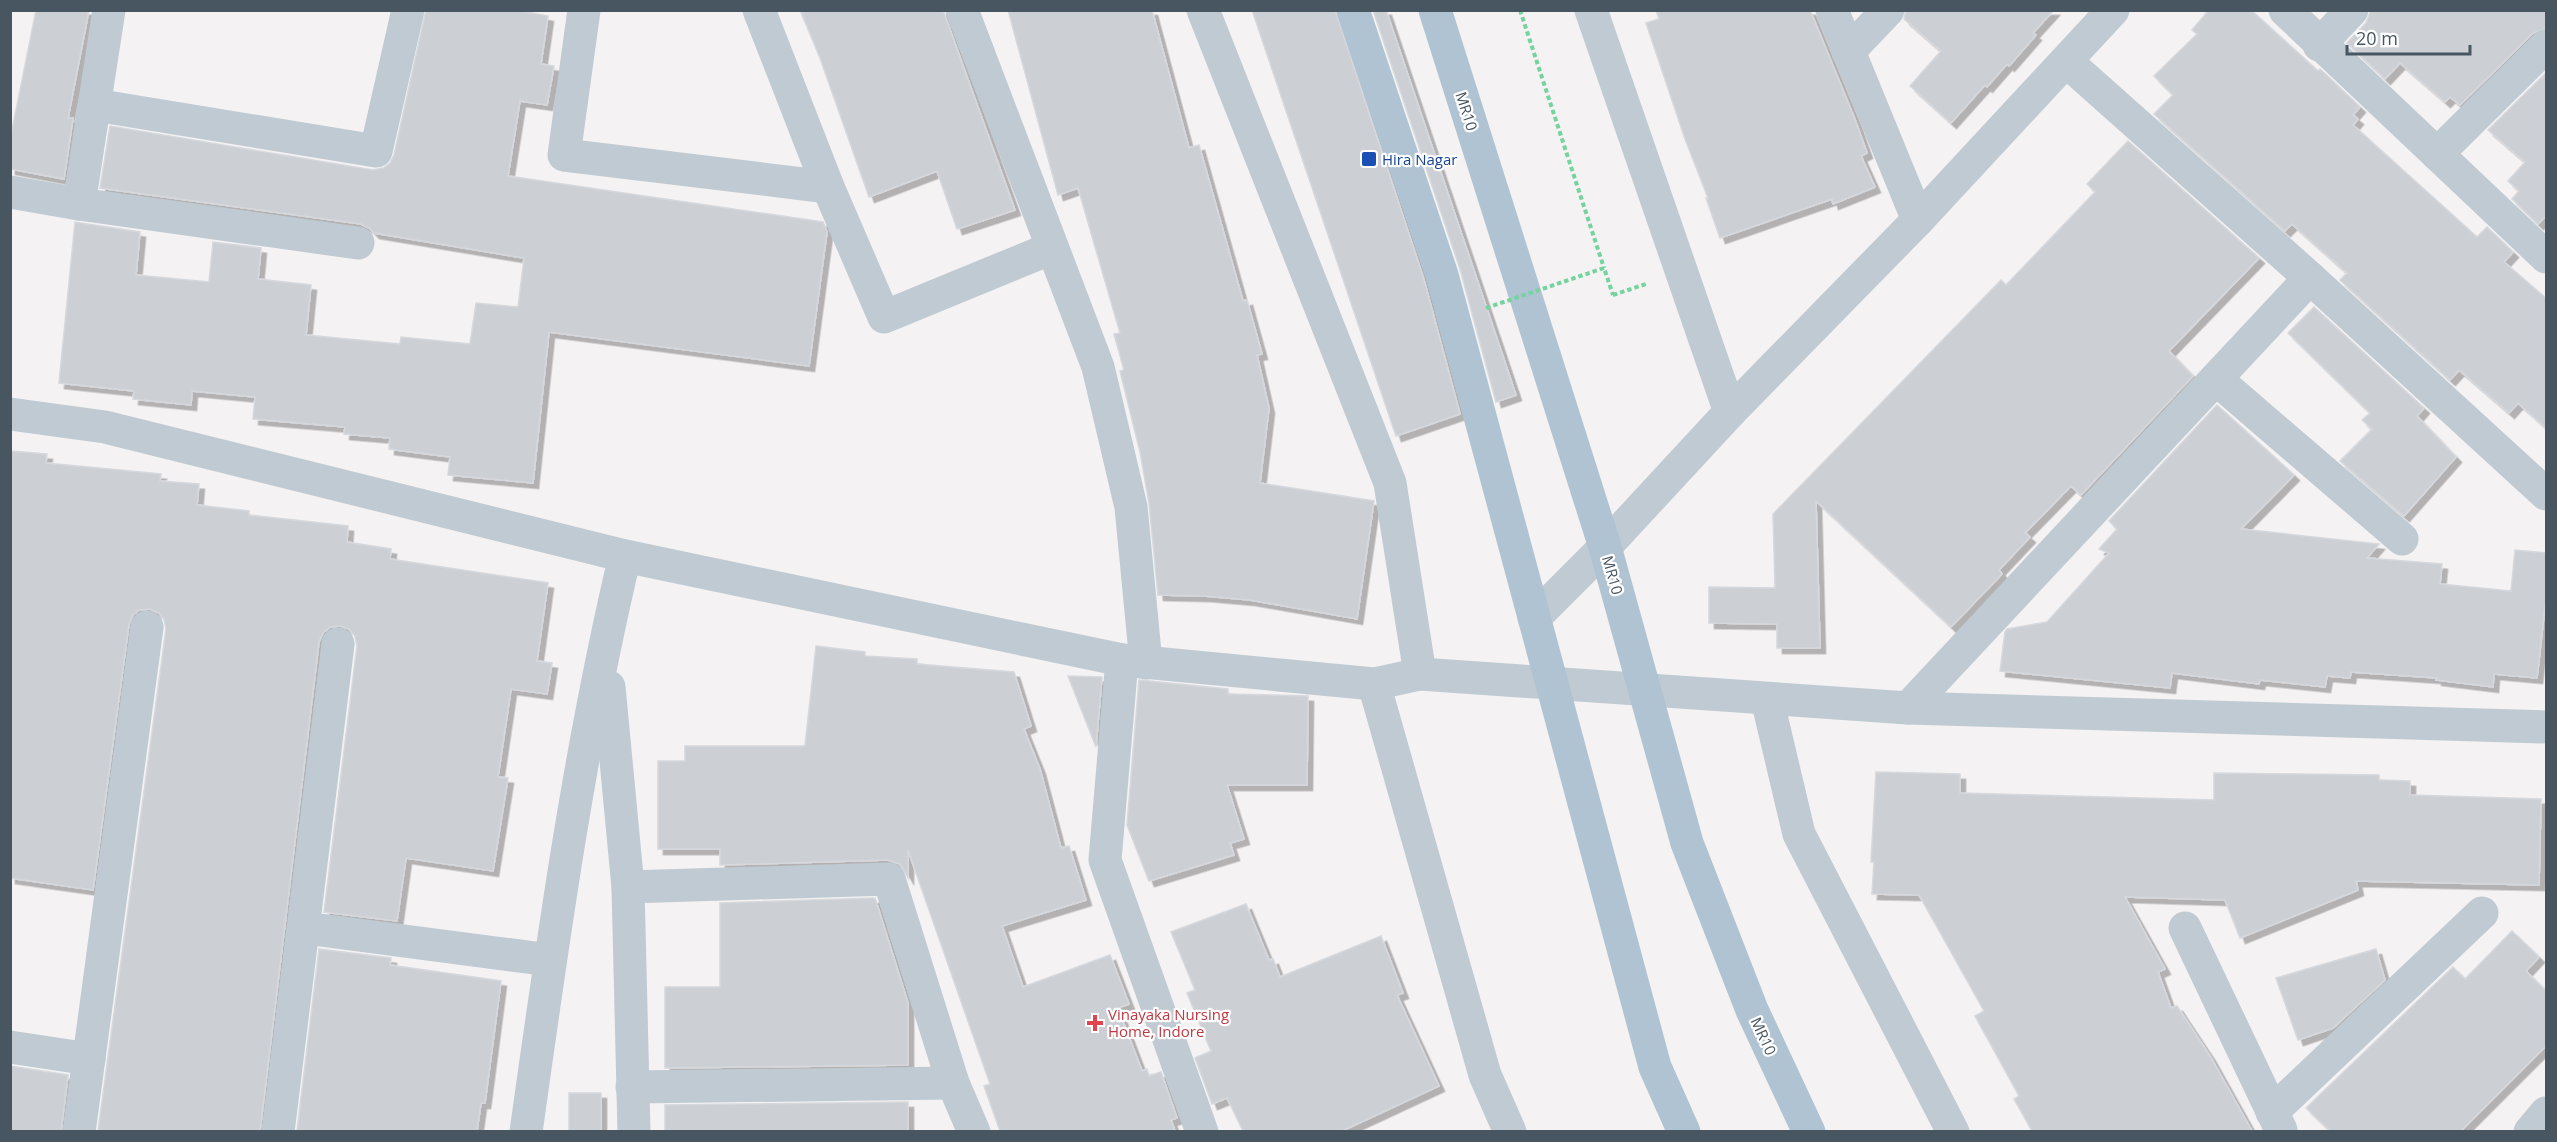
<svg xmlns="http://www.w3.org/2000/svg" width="2557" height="1142" viewBox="0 0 2557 1142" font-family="'Open Sans',sans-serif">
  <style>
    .building { fill: #cccfd4; stroke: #d5d8dd; stroke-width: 1.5; filter: url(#shadow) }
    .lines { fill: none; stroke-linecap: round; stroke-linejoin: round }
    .path { stroke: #74d39f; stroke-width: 4; stroke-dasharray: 4.5 3; stroke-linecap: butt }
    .minor { stroke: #bfcad2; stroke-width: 33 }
    .major { stroke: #b0c3d2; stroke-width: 33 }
    .path-bridge { stroke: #74d39f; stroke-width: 4; stroke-dasharray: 4.5 3; stroke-linecap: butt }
    .transit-dot { fill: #1a4fb4; stroke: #fff; stroke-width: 2 }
    .health-dot { fill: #e0444e; stroke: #fff; stroke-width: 2 }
    .labels { text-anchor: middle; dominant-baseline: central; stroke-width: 4.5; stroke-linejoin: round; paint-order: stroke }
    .street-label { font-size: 15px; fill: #485661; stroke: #fff }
    .transit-label { font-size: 15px; fill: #164399; stroke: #fff; text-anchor: start }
    .health-label { font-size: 15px; fill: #be3a42; stroke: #fff; text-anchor: start }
  </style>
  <defs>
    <filter id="shadow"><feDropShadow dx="5.5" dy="5.5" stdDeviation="0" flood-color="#0004"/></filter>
  </defs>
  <rect width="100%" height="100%" fill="#f4f2f2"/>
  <g class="building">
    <polygon points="36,10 89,10 68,118 73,118 64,179 10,169 10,140"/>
    <polygon points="426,10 517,10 548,16 541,64 554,66 547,105 520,101 508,176 823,222 827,232 809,366 549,332 533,483 448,475 450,457 389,449 390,438 344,434 345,427 253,419 255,397 192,391 191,405 133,399 134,391 59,383 75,222 140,232 136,275 209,282 213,242 261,248 258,279 311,285 306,335 400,344 401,337 470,344 476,303 518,307 524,258 374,233 369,228 361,224 100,188 110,126 373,170 383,168 390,163 394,155"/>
    <polygon points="800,10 943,10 1015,210 957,229 937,171 869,197 820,58"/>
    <polygon points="1008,10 1152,10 1189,148 1199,145 1243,301 1247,300 1262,354 1257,355 1269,408 1260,483 1374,501 1357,619 1250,600 1204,596 1158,595 1149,503 1140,452 1120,371 1124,370 1114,334 1120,333 1078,188 1058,195"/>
    <polygon points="1252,10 1335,10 1424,280 1460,414 1396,436"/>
    <polygon points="1373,10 1386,10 1516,395 1496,402 1460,269"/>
    <polygon points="1656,10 1810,10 1856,122 1867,153 1861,156 1875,187 1833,204 1832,199 1720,238 1706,198 1708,198 1685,139 1646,23 1659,19"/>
    <polygon points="1906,10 2054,10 2033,33 2036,35 2009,66 2007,64 1987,87 1985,85 1951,123 1910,86 1941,51 1904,19"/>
    <polygon points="2209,10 2251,10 2318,71 2320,69 2360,107 2353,115 2358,119 2353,125 2477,237 2487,227 2513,252 2504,262 2547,299 2547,429 2518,403 2509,413 2459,370 2450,380 2340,280 2347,273 2292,224 2285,231 2154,114 2173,95 2154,76 2197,34 2192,30"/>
    <polygon points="2371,10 2547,10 2547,28 2533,33 2460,105 2450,97 2445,102 2400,63 2385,79 2347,43 2366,23"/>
    <polygon points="2547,72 2547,215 2538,224 2512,199 2519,191 2508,181 2525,162 2488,130"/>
    <polygon points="2128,141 2259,258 2169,351 2193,376 2081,495 2071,486 2025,533 2030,537 1999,570 2002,574 1951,627 1816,501 1820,648 1777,648 1777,624 1709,623 1709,587 1775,588 1773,514 2001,280 2006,285 2095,192 2087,184"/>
    <polygon points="2314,307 2424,408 2417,416 2456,457 2404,516 2340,461 2372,429 2362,420 2370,413 2288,333"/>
    <polygon points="2217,405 2294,475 2241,529 2379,544 2367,558 2442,564 2440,584 2511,591 2515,550 2547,553 2547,588 2537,678 2494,674 2493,687 2436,680 2437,678 2351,672 2350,678 2327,676 2325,687 2260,680 2259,684 2172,673 2170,688 2000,671 2005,632 2007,629 2047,622 2109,553 2099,549 2117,529 2109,521"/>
    <polygon points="10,451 47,454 46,463 161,474 160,481 199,484 197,505 249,511 249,515 348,526 347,542 391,549 390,559 548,583 537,661 552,663 547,694 511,689 498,777 508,778 493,871 406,858 397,921 324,912 357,646 355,636 349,629 341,626 330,627 323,633 319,642 260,1131 98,1131 166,629 164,619 159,613 150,609 139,610 133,615 129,624 93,890 10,878"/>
    <polygon points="816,646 865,652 865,656 917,659 917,664 1014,672 1031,726 1024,729 1040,769 1061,848 1069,846 1086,900 1002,926 1023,987 1110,955 1129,1004 1118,1008 1142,1071 1147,1069 1149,1076 1161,1072 1177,1118 1171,1120 1175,1131 1000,1131 984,1086 990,1084 908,850 908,878 900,864 888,860 720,865 720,849 658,849 658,761 685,761 685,746 805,746"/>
    <polygon points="1068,676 1102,677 1096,747"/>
    <polygon points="1139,680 1228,689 1228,694 1308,696 1307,785 1227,785 1244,839 1230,843 1234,855 1149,881 1127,825"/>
    <polygon points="1876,772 1960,774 1960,793 2214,800 2214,773 2379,775 2379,780 2410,781 2410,795 2541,799 2539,885 2356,881 2358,890 2240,938 2225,900 2125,897 2165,969 2158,972 2171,1008 2177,1006 2210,1056 2252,1131 2032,1131 2014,1099 2019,1096 1975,1016 1984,1011 1919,895 1872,894 1874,862 1871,862"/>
    <polygon points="875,898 908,1003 908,1065 665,1068 665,987 720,987 720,903"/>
    <polygon points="1246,904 1269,960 1273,959 1280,977 1381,936 1403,993 1397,995 1439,1086 1342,1131 1243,1131 1227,1098 1212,1104 1195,1058 1211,1051 1187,993 1195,990 1171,932"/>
    <polygon points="2512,931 2539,957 2526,971 2547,992 2547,1045 2461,1131 2330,1131 2306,1108 2453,967 2465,979"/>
    <polygon points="319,949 391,958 390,965 501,981 485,1103 481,1103 477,1131 297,1131"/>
    <polygon points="2376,949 2385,980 2333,1028 2298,1040 2276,978"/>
    <polygon points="10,1066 68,1075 61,1131 10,1131"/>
    <rect x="569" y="1093" width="32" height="38"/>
    <polygon points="908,1102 908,1131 665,1131 665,1105"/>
  </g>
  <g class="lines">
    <g class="path">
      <polyline points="1520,10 1604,268"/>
      <polyline points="1613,295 1646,284"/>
    </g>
    <g class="minor">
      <polyline points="584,10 564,155 828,187"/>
      <polyline points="759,10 828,187 884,317 1052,248"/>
      <polyline points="962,10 1098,367 1131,507 1146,663"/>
      <polyline points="1203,10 1390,483 1420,674"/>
      <polyline points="1591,10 1730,412"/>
      <polyline points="1832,10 1918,220"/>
      <polyline points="2285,10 2546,257"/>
      <polyline points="2319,45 2352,10"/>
      <polyline points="1848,52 1888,10"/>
      <polyline points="2066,61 2310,278 2546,494"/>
      <polyline points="95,105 376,151 408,10"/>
      <polyline points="2437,154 2546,46"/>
      <polyline points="10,192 79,204 109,10"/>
      <polyline points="79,204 358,243"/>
      <polyline points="2216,379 2402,539"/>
      <polyline points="10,414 105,427 625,556 1122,660 1374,684 1420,674 1908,708 2546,727"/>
      <polyline points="1534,618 1605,547 1730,412 1918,220 2113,10"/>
      <polyline points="1122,660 1105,860 1202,1132"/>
      <polyline points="1374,684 1485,1075 1510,1132"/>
      <polyline points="609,687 628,887 634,1132"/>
      <polyline points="1767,699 1799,834 1953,1132"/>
      <polyline points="1908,708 2310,278"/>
      <polyline points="628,887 889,879 953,1083 974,1132"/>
      <polyline points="305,928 550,960"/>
      <polyline points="2185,928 2281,1130"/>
      <polyline points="10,1047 89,1059"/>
      <polyline points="632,1087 953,1083"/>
      <polyline points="2272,1112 2482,913"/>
      <polyline points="79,1132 147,627"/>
      <polyline points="278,1132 338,644"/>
      <path d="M526 1132C553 939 580 745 625 556"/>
      <polyline points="2530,1132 2546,1113"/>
    </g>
    <g class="major">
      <polyline points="1353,10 1442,275 1655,1067 1684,1132"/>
      <polyline points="1435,10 1605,547 1687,843 1752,1010 1809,1132"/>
    </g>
    <polyline class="path-bridge" points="1486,308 1604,268 1613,295"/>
  </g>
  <rect class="transit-dot" x="1361" y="151" width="16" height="16" rx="3"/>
  <path class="health-dot" d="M1092 1014h6v6h6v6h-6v6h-6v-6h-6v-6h6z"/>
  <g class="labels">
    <g class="street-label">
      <text transform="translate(1467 111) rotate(72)">MR10</text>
      <text transform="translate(1613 575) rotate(74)">MR10</text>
      <text transform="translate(1764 1036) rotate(65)">MR10</text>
    </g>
    <g class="transit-label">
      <text x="1382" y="159">Hira Nagar</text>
    </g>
    <g class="health-label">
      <text x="1108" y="1014">Vinayaka Nursing<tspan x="1108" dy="17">Home, Indore</tspan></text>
    </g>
  </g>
  <rect width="2557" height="1142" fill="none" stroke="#485661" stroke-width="24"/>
  <path d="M2347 45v9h123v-9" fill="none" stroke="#485661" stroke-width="3"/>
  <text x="2356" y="45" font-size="18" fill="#485661" stroke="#ffffff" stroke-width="4.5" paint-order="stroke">20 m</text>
</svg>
